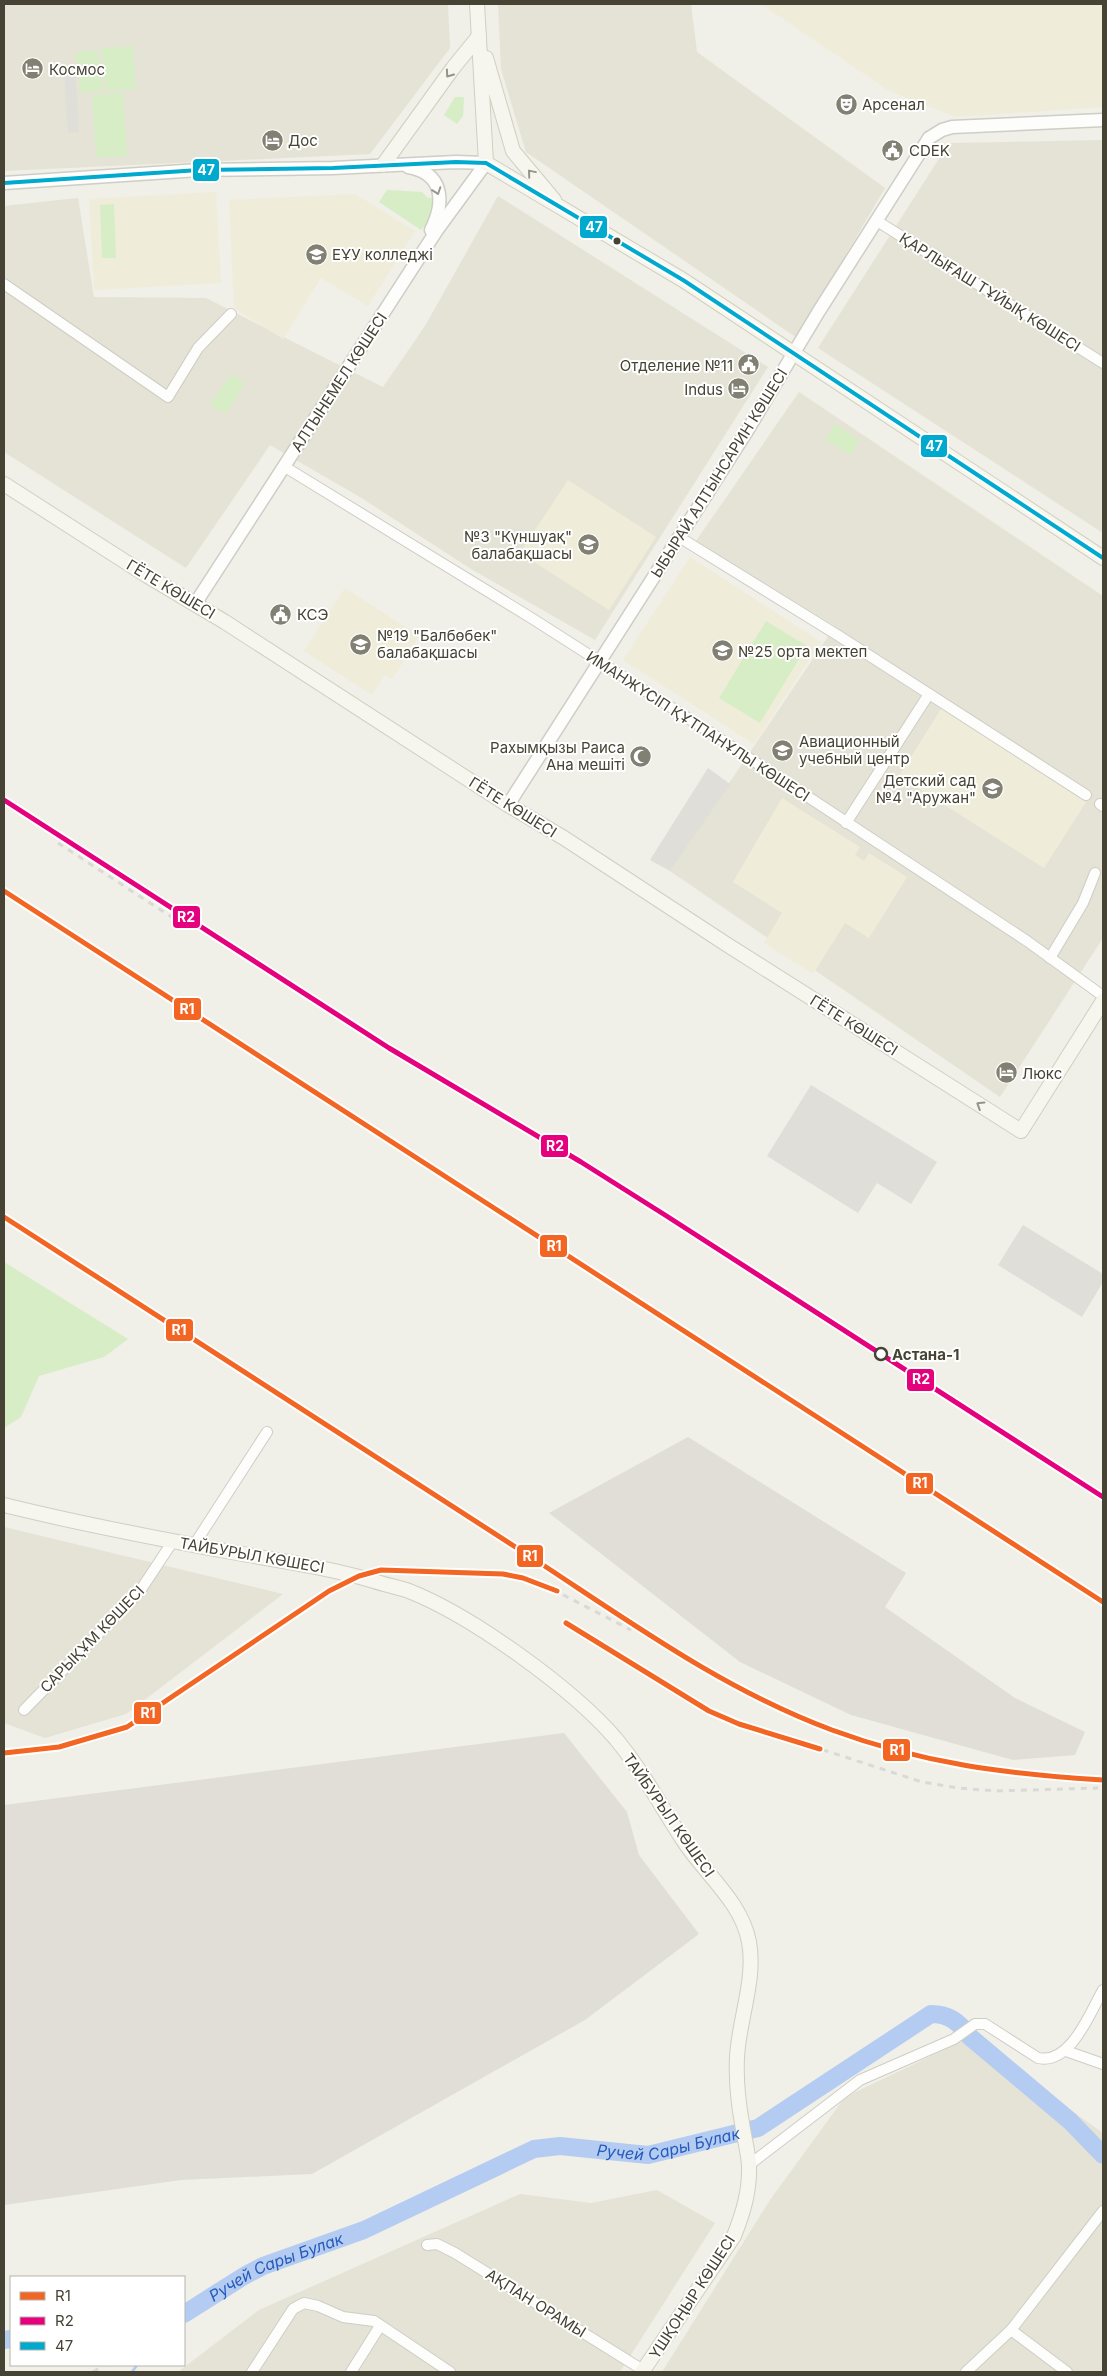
<svg xmlns="http://www.w3.org/2000/svg" width="1107" height="2376" viewBox="0 0 1107 2376" font-family="Inter,sans-serif">
  <style>
    .residential { fill: #e5e3d5 }
    .industrial { fill: #e0ded6 }
    .education { fill: #efedd9 }
    .green { fill: #d6edc6 }
    .parking { fill: #dfded8 }
    .lines { fill: none; stroke-linecap: round; stroke-linejoin: round }
    .stream { stroke: #b5ccf2; stroke-width: 3 }
    .river { stroke: #b5ccf2; stroke-width: 18 }
    .minor-casing { stroke: #cecdc6; stroke-width: 12 }
    .tertiary-casing { stroke: #cecdc6; stroke-width: 15 }
    .secondary-casing { stroke: #d0cfbf; stroke-width: 16 }
    .minor { stroke: #fdfdfc; stroke-width: 10 }
    .tertiary { stroke: #fdfdfc; stroke-width: 12 }
    .secondary { stroke: #f6f6ee; stroke-width: 14 }
    .rail { stroke: #d9d9d8; stroke-width: 3; stroke-dasharray: 6 6; stroke-linecap: butt }
    .bus-1-casing { stroke: #fff; stroke-width: 8 }
    .bus-1 { stroke: #00a9ce; stroke-width: 4 }
    .rail-1-casing { stroke: #fff; stroke-width: 9 }
    .rail-2-casing { stroke: #fff; stroke-width: 9 }
    .rail-1 { stroke: #f26522; stroke-width: 5 }
    .rail-2 { stroke: #e5007d; stroke-width: 5 }
    .oneway { stroke: #969488 }
    .oneway2 { stroke: #99978e }
    .bus-dot { fill: #474334; stroke: #fff; stroke-width: 2 }
    .stop-dot { fill: #fff; stroke: #474334; stroke-width: 2.5 }
    .labels { text-anchor: middle; dominant-baseline: central; stroke-width: 4; stroke-linejoin: round; paint-order: stroke }
    .poi-label { font-size: 15px; fill: #474334; stroke: #fff; text-anchor: start }
    .street-label { font-size: 15px; fill: #474334; stroke: #fff }
    .stop-label { font-size: 15px; font-weight: bold; fill: #474334; stroke: #fff; text-anchor: start }
    .water-label { font-size: 16px; font-style: italic; fill: #255bbb; stroke: #fff }
    .line-badge { stroke: #fff; stroke-width: 2 }
    .badge-label { font-size: 14px; text-anchor: middle; font-weight: bold; fill: #fff }
  </style>
  <rect width="100%" height="100%" fill="#f0efe8"/>
  <g class="residential">
    <polygon points="4,4 448,4 450,48 370,154 4,171"/>
    <polygon points="498,4 691,4 697,52 885,188 797,338 526,152 501,69"/>
    <polygon points="1103,140 1103,533 818,348 949,143"/>
    <polygon points="498,196 768,367 595,640 471,569 360,497 270,445 186,568 4,452 4,206 78,198 94,297 206,298 383,387 425,326"/>
    <polygon points="799,392 1103,596 1103,938 1000,1097 670,871 835,626 696,541"/>
    <polygon points="4,1527 283,1594 126,1714 45,1738 4,1723"/>
    <polygon points="969,2038 1103,2133 1103,2372 662,2372 770,2200 845,2097"/>
    <polygon points="657,2190 715,2223 620,2372 178,2372 259,2310 520,2194 591,2203"/>
  </g>
  <g class="industrial">
    <polygon points="688,1437 906,1573 885,1607 1015,1698 1085,1732 1075,1755 1013,1760 851,1715 740,1662 549,1513"/>
    <polygon points="564,1733 627,1812 639,1855 699,1934 585,2020 312,2174 181,2180 4,2205 4,1805"/>
  </g>
  <g class="education">
    <polygon points="761,4 1103,4 1103,107 956,117 888,90"/>
    <polygon points="216,192 221,283 94,290 89,199"/>
    <polygon points="355,194 415,231 368,306 321,278 283,339 234,308 229,200"/>
    <polygon points="568,480 656,537 609,610 520,553"/>
    <polygon points="690,557 821,642 754,744 623,660"/>
    <polygon points="345,588 419,636 392,679 385,675 372,695 304,651"/>
    <polygon points="941,709 1086,802 1044,868 899,776"/>
    <polygon points="782,798 860,847 855,855 864,861 869,853 907,877 869,938 845,923 813,974 764,943 782,913 733,882"/>
  </g>
  <g class="green">
    <polygon points="133,46 136,89 105,91 102,48"/>
    <polygon points="98,50 102,91 80,93 76,52"/>
    <polygon points="123,93 127,156 96,158 92,95"/>
    <polygon points="455,97 464,97 463,116 457,124 444,115"/>
    <polygon points="387,190 422,192 428,198 435,197 436,213 421,230 379,202"/>
    <polygon points="114,204 116,258 102,258 100,205"/>
    <polygon points="231,374 245,384 225,414 210,405"/>
    <polygon points="835,424 860,440 850,455 825,439"/>
    <polygon points="766,621 807,646 760,723 719,698"/>
    <polygon points="4,1262 128,1339 104,1357 39,1376 21,1417 4,1428"/>
  </g>
  <g class="parking">
    <polygon points="64,69 75,69 79,132 68,133"/>
    <polygon points="708,768 730,784 670,871 650,860"/>
    <polygon points="811,1085 937,1162 911,1204 877,1183 858,1213 767,1156"/>
    <polygon points="1023,1225 1103,1274 1103,1282 1082,1317 998,1265"/>
  </g>
  <g class="lines">
    <polyline class="stream" points="132,2372 137,2365"/>
    <g class="river">
      <path id="s1" d="M184 2314 244 2276 263 2266 364 2230 534 2149 560 2146 648 2155 758 2128 931 2014C949 2014 959 2022 969 2036L1070 2121 1103 2155"/>
      <polyline points="4,2340 11,2339"/>
    </g>
    <defs>
      <g id="minor">
        <polyline points="877,221 1103,363"/>
        <polyline points="4,284 168,397 198,348 231,314"/>
        <polyline points="285,467 533,619 708,731 1027,941 1103,996"/>
        <polyline points="679,537 839,636 1086,795"/>
        <polyline points="1100,804 1103,806"/>
        <polyline points="846,823 929,694"/>
        <polyline points="1050,958 1083,903 1095,873"/>
        <polyline points="194,1545 267,1432"/>
        <polyline points="24,1710 140,1591 173,1541"/>
        <polyline points="1066,2051 1103,2064"/>
        <path d="M749 2165 860 2080 954 2039 975 2024H985L1038 2058C1071 2065 1090 2012 1103 1990"/>
        <polyline points="427,2245 437,2244 455,2253 643,2370"/>
        <polyline points="1011,2330 1067,2372"/>
        <polyline points="252,2372 293,2309 304,2303 318,2306 343,2317 374,2321 450,2372"/>
        <polyline points="351,2372 380,2326"/>
        <polyline points="966,2372 1011,2330 1103,2211"/>
      </g>
      <g id="tertiary">
        <path d="M408 167C444 173 445 202 431 230"/>
        <polyline points="4,183 199,170 333,168 456,162 486,163"/>
        <polyline points="195,604 437,230 486,163"/>
        <polyline points="508,805 747,431 819,311 929,138 942,130 952,127 1103,120"/>
      </g>
      <g id="secondary">
        <polyline points="477,4 486,163 683,280 1103,558"/>
        <polyline points="486,58 513,151 554,200"/>
        <polyline points="383,165 453,68 479,36"/>
        <polyline points="4,484 146,575 225,622 508,805 564,838 726,944 1021,1131 1103,1001"/>
        <path d="M4 1505C81 1524 159 1539 237 1553 283 1561 329 1568 374 1581 385 1585 398 1587 409 1591 472 1616 572 1688 616 1739 644 1773 660 1805 683 1840 704 1873 742 1902 749 1942 756 1979 739 2019 737 2057 736 2079 738 2101 742 2123 744 2137 748 2151 749 2165 750 2191 743 2213 734 2236L642 2372"/>
      </g>
    </defs>
    <use href="#minor" class="minor-casing"/>
    <use href="#tertiary" class="tertiary-casing"/>
    <use href="#secondary" class="secondary-casing"/>
    <use href="#minor" class="minor"/>
    <use href="#tertiary" class="tertiary"/>
    <use href="#secondary" class="secondary"/>
    <g class="rail">
      <polyline points="58,843 173,918"/>
      <polyline points="4,891 1103,1602"/>
      <path d="M4 1217C175 1327 345 1438 517 1548 618 1613 718 1688 832 1730 924 1764 1007 1774 1103 1780"/>
      <polyline points="566,1623 689,1700 725,1718 922,1782 958,1788 996,1791 1098,1788"/>
      <polyline points="4,1753 59,1747 127,1727 329,1591 359,1576 381,1570 503,1574 546,1586 631,1630"/>
      <polyline points="93,2372 104,2365"/>
    </g>
    <defs>
      <polyline id="bus-1" points="4,183 199,170 333,168 456,162 486,163 683,280 1103,558"/>
    </defs>
    <use href="#bus-1" class="bus-1-casing"/>
    <use href="#bus-1" class="bus-1"/>
    <defs>
      <g id="rail-1">
        <polyline points="4,891 1103,1602"/>
        <path d="M4 1217C175 1327 345 1438 517 1548 618 1613 718 1688 832 1730 924 1764 1007 1774 1103 1780"/>
        <polyline points="566,1623 709,1711 739,1724 820,1749"/>
        <polyline points="4,1753 59,1747 127,1727 329,1591 359,1576 381,1570 503,1574 523,1578 557,1591"/>
      </g>
      <polyline id="rail-2" points="4,800 389,1048 581,1162 665,1215 1103,1497"/>
    </defs>
    <use href="#rail-1" class="rail-1-casing"/>
    <use href="#rail-2" class="rail-2-casing"/>
    <use href="#rail-1" class="rail-1"/>
    <use href="#rail-2" class="rail-2"/>
  </g>
  <defs><path id="oneway-chevron" d="M-2-3.5L2.5 0L-2 3.5" fill="none" stroke-width="1.6" stroke-linecap="round" stroke-linejoin="round" transform="scale(1.25)"/></defs>
  <g class="oneway">
    <use href="#oneway-chevron" transform="translate(449 74) rotate(126)"/>
    <use href="#oneway-chevron" transform="translate(531 173) rotate(-130)"/>
    <use href="#oneway-chevron" transform="translate(980 1105) rotate(-148)"/>
  </g>
  <use class="oneway2" href="#oneway-chevron" transform="translate(437 191) rotate(71)"/>
  <defs>
    <symbol id="hotel-disc" viewBox="-11 -11 22 22"><circle r="9.5" fill="#827f73" stroke="#fff"/><path d="M-6-4.5h1.5V1H6V5H4.5V3h-9V5H-6ZM-4 0a1.8 1.8 0 1 1 3.6 0ZM.5 0V-2.5h3Q6-2.5 6 0Z" fill="#fff"/></symbol>
    <symbol id="theatre-disc" viewBox="-11 -11 22 22"><circle r="9.5" fill="#827f73" stroke="#fff"/><path d="M-5-5.5Q0-4 5-5.5V0Q5 5 0 6Q-5 5-5 0ZM-3.3-2.5H-1v1.5H-3.3ZM1-2.5H3.3v1.5H1ZM-2.8 1Q0 5.5 2.8 1Z" fill="#fff"/></symbol>
    <symbol id="civic-disc" viewBox="-11 -11 22 22"><circle r="9.5" fill="#827f73" stroke="#fff"/><path d="M-.6-6.5H3V-4.5H.6V-3L4-1V1h2V6H-6V1h2V-1L-.6-3ZM-1.2 2.5V6h2.4V2.5Z" fill="#fff"/></symbol>
    <symbol id="university-disc" viewBox="-11 -11 22 22"><circle r="9.5" fill="#827f73" stroke="#fff"/><path d="M0-5L7-2L0 1L-7-2ZM-4 1L0 2.5L4 1V4Q0 6-4 4Z" fill="#fff"/></symbol>
    <symbol id="school-disc" viewBox="-11 -11 22 22"><circle r="9.5" fill="#827f73" stroke="#fff"/><path d="M0-5L7-2L0 1L-7-2ZM-4 1L0 2.5L4 1V4Q0 6-4 4Z" fill="#fff"/></symbol>
    <symbol id="mosque-disc" viewBox="-11 -11 22 22"><circle r="9.5" fill="#827f73" stroke="#fff"/><path d="M3.5-4.9A6 6 0 1 0 3.5 4.9A5 5 0 1 1 3.5-4.9Z" fill="#fff"/></symbol>
  </defs>
  <g fill-rule="evenodd">
    <use href="#hotel-disc" x="20" y="56" width="25" height="25"/>
    <use href="#theatre-disc" x="834" y="92" width="25" height="25"/>
    <use href="#hotel-disc" x="260" y="128" width="25" height="25"/>
    <use href="#civic-disc" x="880" y="138" width="25" height="25"/>
    <use href="#university-disc" x="304" y="242" width="25" height="25"/>
    <use href="#civic-disc" x="736" y="352" width="25" height="25"/>
    <use href="#hotel-disc" x="726" y="376" width="25" height="25"/>
    <use href="#school-disc" x="576" y="532" width="25" height="25"/>
    <use href="#civic-disc" x="268" y="602" width="25" height="25"/>
    <use href="#school-disc" x="348" y="632" width="25" height="25"/>
    <use href="#school-disc" x="710" y="638" width="25" height="25"/>
    <use href="#university-disc" x="770" y="738" width="25" height="25"/>
    <use href="#mosque-disc" x="628" y="744" width="25" height="25"/>
    <use href="#school-disc" x="980" y="776" width="25" height="25"/>
    <use href="#hotel-disc" x="994" y="1060" width="25" height="25"/>
  </g>
  <circle class="bus-dot" cx="617" cy="241" r="4.5"/>
  <circle class="stop-dot" cx="881" cy="1354" r="6"/>
  <g class="labels">
    <g class="poi-label">
      <text x="49" y="69">Космос</text>
      <text x="862" y="104">Арсенал</text>
      <text x="288" y="140">Дос</text>
      <text x="909" y="150">CDEK</text>
      <text x="332" y="254">ЕҰУ колледжі</text>
      <text x="733" y="365" text-anchor="end">Отделение №11</text>
      <text x="723" y="389" text-anchor="end">Indus</text>
      <text x="572" y="536" text-anchor="end">№3 "Күншуақ"<tspan x="572" dy="17">балабақшасы</tspan></text>
      <text x="297" y="614">КСЭ</text>
      <text x="377" y="635">№19 "Балбөбек"<tspan x="377" dy="17">балабақшасы</tspan></text>
      <text x="738" y="651">№25 орта мектеп</text>
      <text x="799" y="741">Авиационный<tspan x="799" dy="17">учебный центр</tspan></text>
      <text x="625" y="747" text-anchor="end">Рахымқызы Раиса<tspan x="625" dy="17">Ана мешіті</tspan></text>
      <text x="976" y="780" text-anchor="end">Детский сад<tspan x="976" dy="17">№4 "Аружан"</tspan></text>
      <text x="1022" y="1073">Люкс</text>
    </g>
    <g class="street-label">
      <text transform="translate(990 292) rotate(32)">ҚАРЛЫҒАШ ТҰЙЫҚ КӨШЕСІ</text>
      <text transform="translate(339 382) rotate(-57)">АЛТЫНЕМЕЛ КӨШЕСІ</text>
      <text transform="translate(719 473) rotate(-58)">ЫБЫРАЙ АЛТЫНСАРИН КӨШЕСІ</text>
      <text transform="translate(171 589) rotate(31)">ГЁТЕ КӨШЕСІ</text>
      <text transform="translate(698 726) rotate(33)">ИМАНЖҮСІП ҚҰТПАНҰЛЫ КӨШЕСІ</text>
      <text transform="translate(513 807) rotate(32)">ГЁТЕ КӨШЕСІ</text>
      <text transform="translate(854 1025) rotate(32)">ГЁТЕ КӨШЕСІ</text>
      <text transform="translate(252 1555) rotate(10)">ТАЙБУРЫЛ КӨШЕСІ</text>
      <text transform="translate(92 1639) rotate(-46)">САРЫҚҰМ КӨШЕСІ</text>
      <text transform="translate(669 1815) rotate(55)">ТАЙБУРЫЛ КӨШЕСІ</text>
      <text transform="translate(692 2297) rotate(-57)">ҮШҚОҢЫР КӨШЕСІ</text>
      <text transform="translate(536 2303) rotate(32)">АҚПАН ОРАМЫ</text>
    </g>
    <g class="stop-label">
      <text x="892" y="1354">Астана-1</text>
    </g>
    <g class="water-label">
      <text stroke="none"><textPath href="#s1" startOffset="524">Ручей Сары Булак</textPath></text>
      <text stroke="none"><textPath href="#s1" startOffset="104">Ручей Сары Булак</textPath></text>
    </g>
  </g>
  <g class="line-badge">
    <rect x="192" y="158" width="28" height="24" rx="5" fill="#00a9ce"/>
    <rect x="579" y="215" width="29" height="24" rx="5" fill="#00a9ce"/>
    <rect x="920" y="434" width="28" height="24" rx="5" fill="#00a9ce"/>
    <rect x="172" y="905" width="29" height="24" rx="5" fill="#e5007d"/>
    <rect x="173" y="997" width="29" height="24" rx="5" fill="#f26522"/>
    <rect x="540" y="1134" width="29" height="24" rx="5" fill="#e5007d"/>
    <rect x="539" y="1234" width="29" height="24" rx="5" fill="#f26522"/>
    <rect x="165" y="1318" width="29" height="24" rx="5" fill="#f26522"/>
    <rect x="906" y="1368" width="29" height="24" rx="5" fill="#e5007d"/>
    <rect x="905" y="1472" width="29" height="23" rx="5" fill="#f26522"/>
    <rect x="516" y="1544" width="28" height="24" rx="5" fill="#f26522"/>
    <rect x="133" y="1701" width="29" height="24" rx="5" fill="#f26522"/>
    <rect x="882" y="1738" width="29" height="24" rx="5" fill="#f26522"/>
  </g>
  <g class="badge-label">
    <text x="206" y="175">47</text>
    <text x="594" y="232">47</text>
    <text x="934" y="451">47</text>
    <text x="186" y="922">R2</text>
    <text x="187" y="1014">R1</text>
    <text x="555" y="1151">R2</text>
    <text x="554" y="1251">R1</text>
    <text x="179" y="1335">R1</text>
    <text x="921" y="1384">R2</text>
    <text x="920" y="1488">R1</text>
    <text x="530" y="1561">R1</text>
    <text x="148" y="1718">R1</text>
    <text x="897" y="1755">R1</text>
  </g>
  <rect width="1107" height="2376" fill="none" stroke="#474334" stroke-width="10"/>
  <rect x="10" y="2276" width="175" height="90" fill="#ffffff" stroke="#b5b4ae"/>
  <rect x="20" y="2292" width="25" height="8" fill="#f26522" stroke="#b5b4ae"/>
  <text x="55" y="2301" font-size="15" fill="#474334">R1</text>
  <rect x="20" y="2317" width="25" height="8" fill="#e5007d" stroke="#b5b4ae"/>
  <text x="55" y="2326" font-size="15" fill="#474334">R2</text>
  <rect x="20" y="2342" width="25" height="8" fill="#00a9ce" stroke="#b5b4ae"/>
  <text x="55" y="2351" font-size="15" fill="#474334">47</text>
</svg>
